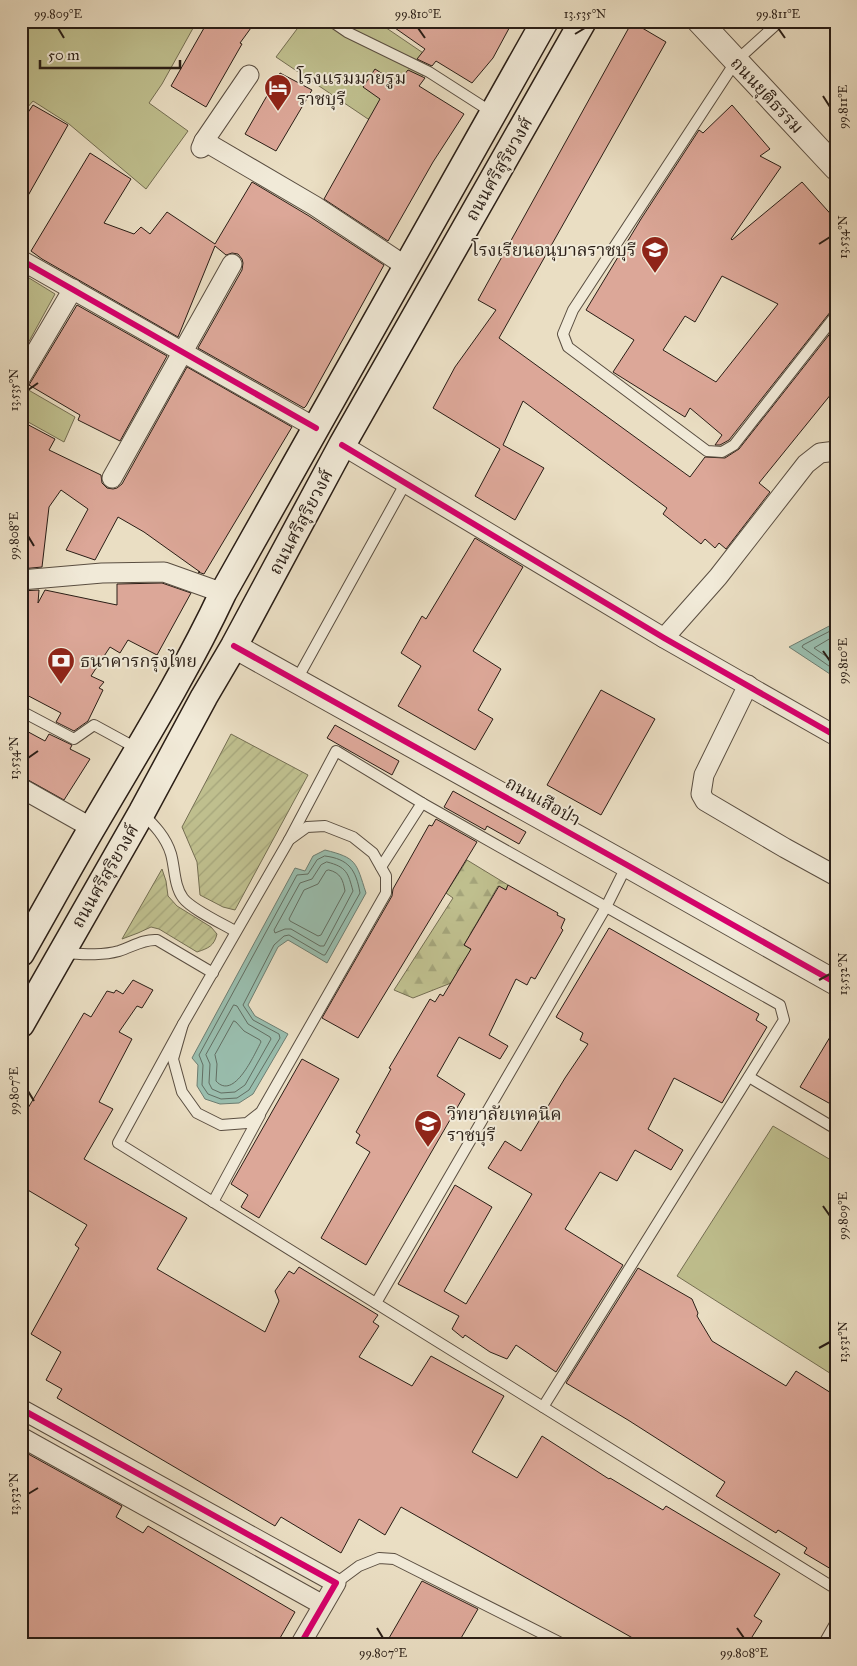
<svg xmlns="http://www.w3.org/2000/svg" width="857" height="1666" viewBox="0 0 857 1666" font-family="'IM FELL Great Primer','Noto Serif Thai',serif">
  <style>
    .grass { fill: #bfbf8e; stroke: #746e52 }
    .forest { fill: url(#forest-firs); stroke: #746e52 }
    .garden { fill: url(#garden-furrows); stroke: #746e52 }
    .water { fill: #99bdad; stroke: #6d7d71 }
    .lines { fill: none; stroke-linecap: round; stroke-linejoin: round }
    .shore { stroke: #626e62; stroke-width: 1 }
    .building { fill: #dca798; stroke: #2a1e16; fill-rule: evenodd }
    .service-casing { stroke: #5a4e41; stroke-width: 12 }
    .minor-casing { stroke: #5a4e41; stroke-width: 21 }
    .tertiary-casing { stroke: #5a4e41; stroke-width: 26 }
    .secondary-casing { stroke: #2a1e16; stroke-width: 29 }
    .service { stroke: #f1ead8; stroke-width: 10 }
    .minor { stroke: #f1ead8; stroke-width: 19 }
    .tertiary { stroke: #f1ead8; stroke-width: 24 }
    .secondary { stroke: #f1ead8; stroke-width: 26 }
    .cycleway-casing { stroke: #f1ead8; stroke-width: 9 }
    .cycleway { stroke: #d6006c; stroke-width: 6 }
    .ticks { fill: none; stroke: #2a1e16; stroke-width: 2 }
    .labels { text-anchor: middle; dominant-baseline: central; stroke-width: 4; stroke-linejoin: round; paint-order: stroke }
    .poi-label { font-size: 18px; fill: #2a1e16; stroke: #f1ead8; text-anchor: start }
    .street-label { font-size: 18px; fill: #2a1e16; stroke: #f1ead8 }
    .neatline { fill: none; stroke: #2a1e16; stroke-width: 2 }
    .ticks-label { font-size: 12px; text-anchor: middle; fill: #2a1e16 }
  </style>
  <defs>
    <pattern id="forest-firs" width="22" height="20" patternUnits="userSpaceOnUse" patternTransform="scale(1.25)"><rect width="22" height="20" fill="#bfbf8e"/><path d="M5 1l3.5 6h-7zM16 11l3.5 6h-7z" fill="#a4a47a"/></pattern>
    <pattern id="garden-furrows" width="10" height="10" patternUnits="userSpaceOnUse" patternTransform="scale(1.25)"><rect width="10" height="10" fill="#bfbf8e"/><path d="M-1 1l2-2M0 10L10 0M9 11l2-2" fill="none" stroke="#a4a47a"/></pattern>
  </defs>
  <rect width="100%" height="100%" fill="#eadec3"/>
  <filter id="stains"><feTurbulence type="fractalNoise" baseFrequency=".004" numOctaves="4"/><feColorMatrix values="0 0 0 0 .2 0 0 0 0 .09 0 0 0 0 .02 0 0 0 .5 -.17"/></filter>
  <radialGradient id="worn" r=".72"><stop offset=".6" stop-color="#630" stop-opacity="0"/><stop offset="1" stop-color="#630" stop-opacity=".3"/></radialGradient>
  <g class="grass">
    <polygon points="21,21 197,21 162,84 149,103 188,131 146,189 69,124 33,101 21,115"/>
    <polygon points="303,21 376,21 435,61 409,91 368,119 276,57"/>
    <polygon points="21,273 55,294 21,356"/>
    <polygon points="25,388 75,417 64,442 21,418 21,395"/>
    <polygon points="773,1126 836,1163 836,1377 677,1276"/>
  </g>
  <polygon class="forest" points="467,860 508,885 506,890 498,886 464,945 472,950 465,959 451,983 413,998 394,990 453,898 446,893"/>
  <g class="garden">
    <polygon points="231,734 308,775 235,910 223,907 200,895 197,862 182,827"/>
    <path d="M162 869 166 881 168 896 177 906 211 927 217 934C214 946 209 948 197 952L159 929 151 927 138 933 122 939Z"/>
  </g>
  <g class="water">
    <polygon points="835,623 836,624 836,678 789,647"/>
    <path d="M325 850C357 858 356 862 366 893L327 963 288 940 278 947 248 1005 255 1016 288 1034 253 1094 239 1103 220 1104 205 1099 197 1086 198 1065 192 1058 295 868 305 871 313 856Z"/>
  </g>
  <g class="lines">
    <g class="shore">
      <polyline points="836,628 803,645 802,647 836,671"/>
      <polyline points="836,635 814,648 836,663"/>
      <path d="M325 856C349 859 356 870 360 893L325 955H323L289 935 284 936 274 945 243 1005 253 1020 279 1034 280 1038 249 1090 237 1098 221 1099 208 1094 202 1085 203 1065 199 1055 297 875 308 874 317 860Z"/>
      <path d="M327 862C347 867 348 873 353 891L324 946H320L291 929H285L275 933 274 930 300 883 312 879 321 865Z"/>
      <path d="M329 870C341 873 343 880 345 891L321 935 318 936 290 921 289 919 304 890 318 884 326 871Z"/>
      <polygon points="234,1005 237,1006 248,1024 270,1037 271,1039 245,1085 235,1092 221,1093 212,1089 209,1083 210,1064 206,1055"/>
      <path d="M234 1021 236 1022 244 1031 260 1040 261 1042C254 1055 234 1101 216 1081L217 1064 215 1055Z"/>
    </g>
  </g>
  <g class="building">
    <polygon points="208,21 256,21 240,43 242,44 206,107 171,86"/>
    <polygon points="385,21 513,21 493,58 472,83 436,61 432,66 417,59 425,49"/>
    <polygon points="632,22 666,42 499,338 690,477 705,457 725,458 739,449 836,326 836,388 759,483 770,492 726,549 719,543 715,548 705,539 701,544 663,514 667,508 523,401 503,445 544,468 515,520 475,496 500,449 433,408 455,367 496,310 478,300"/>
    <polygon points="375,69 397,83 408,70 425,78 419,86 464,114 433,162 388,241 324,199 380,99 363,87"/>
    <polygon points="280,73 312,90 276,151 245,134"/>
    <polygon points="33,105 68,125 21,208 21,123"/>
    <path d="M732 105 770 149 760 156 781 167 731 239 732 240 802 182 836 220V308L831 311 729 440 720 445H715L722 435 690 408 685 417 613 372 634 340 586 310 641 219 699 130 703 133ZM722 276 778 304 716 382 663 350 685 316 695 322Z"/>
    <polygon points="90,153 131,179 104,223 134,234 141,227 150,234 167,212 215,244 252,182 309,216 384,265 306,406 304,408 198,348 242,270 243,263 242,259 238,254 232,253 226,255 215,246 178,337 42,259 31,251"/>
    <polygon points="77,305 167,356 120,441 78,420 80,415 29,385"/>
    <polygon points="187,367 292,427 204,574 198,572 200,572 144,532 118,517 95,560 66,550 88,509 61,490 49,507 42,567 21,569 21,421 55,439 49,450 101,475 102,483 107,488 113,489 117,488 122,484"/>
    <polygon points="475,538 523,567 473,651 501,669 478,710 493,719 475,750 398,706 421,666 401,653 422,616 426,619"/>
    <polygon points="162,583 191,593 157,655 128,640 120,653 110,647 91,676 104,682 99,688 103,690 88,721 74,731 56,722 61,713 21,692 21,676 27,664 21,660 21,591 39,590 38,603 45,590 117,605 117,584"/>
    <polygon points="601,690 655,719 601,815 547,785"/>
    <polygon points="335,725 399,761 392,775 327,738"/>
    <polygon points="21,728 45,741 49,734 72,745 70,749 90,759 64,800 21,776"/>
    <polygon points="453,791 526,832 519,844 487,826 485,830 444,807"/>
    <polygon points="436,819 477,842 358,1038 322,1018 392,896 393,889 429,825 432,826"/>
    <polygon points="508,885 558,913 557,915 565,919 561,928 563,930 535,979 531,977 527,985 516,979 489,1035 508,1046 500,1059 459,1037 437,1076 465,1094 366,1265 321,1238 370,1152 356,1143 360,1135 356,1132 391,1069 389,1068 430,999 435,1002 440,994 443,996 471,949 464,945 499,886 506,890"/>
    <polygon points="609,928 759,1014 756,1020 767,1027 722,1103 674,1078 648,1129 683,1150 671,1170 635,1150 617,1181 600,1172 565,1229 623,1265 556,1372 516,1345 507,1359 490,1352 465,1335 463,1338 452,1329 459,1316 398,1284 455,1185 492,1207 444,1291 466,1304 532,1194 488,1168 505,1141 521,1151 565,1078 588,1044 580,1040 583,1033 556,1017"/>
    <polygon points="133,980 153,990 142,1008 137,1006 119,1032 132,1039 99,1102 113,1109 84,1159 187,1218 157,1269 265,1332 279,1301 275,1291 289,1271 294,1274 299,1267 378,1315 373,1322 379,1326 359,1357 412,1386 431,1356 504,1396 472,1452 517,1478 542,1436 609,1479 610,1478 663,1510 666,1506 780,1574 754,1616 762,1621 747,1645 645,1645 401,1507 385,1535 359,1519 341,1553 281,1517 275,1526 57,1398 62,1389 46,1380 61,1352 31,1334 79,1248 75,1245 87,1225 21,1186 21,1120 84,1013 91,1017 107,991 114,993 116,990 123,994"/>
    <polygon points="836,1027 836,1107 800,1087"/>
    <polygon points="302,1059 339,1079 259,1218 241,1207 248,1195 231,1184"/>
    <polygon points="638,1268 692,1299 698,1313 697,1316 712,1341 786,1386 796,1371 836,1396 836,1572 804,1553 807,1548 778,1530 776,1533 716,1496 725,1482 628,1420 566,1383"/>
    <polygon points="21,1450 122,1506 116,1517 143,1533 148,1526 295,1612 276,1645 21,1645"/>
    <polygon points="422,1581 478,1609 457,1645 385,1645"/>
  </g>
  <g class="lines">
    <defs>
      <g id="service">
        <polyline points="331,21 347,32 429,72 493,113"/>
        <polyline points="780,21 736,61 573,310 563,334 568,347 707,451 722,452 734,445 836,315"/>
        <polyline points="296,681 405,484"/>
        <polyline points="21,711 74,739 94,725 138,749"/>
        <path d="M142 813C154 825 166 837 171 854 175 868 174 886 183 898 191 909 223 924 235 931"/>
        <polygon points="325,826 353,837 373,853 386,876 386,893 261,1112 247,1123 221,1125 197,1113 182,1092 173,1059 183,1024 289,840 307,827"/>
        <polyline points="289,840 336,751 422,803 780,1005 784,1020 543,1407"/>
        <polyline points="381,867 422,803"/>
        <path d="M63 953C82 954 101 956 119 951 132 947 143 939 157 940L213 973"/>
        <polyline points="183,1024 118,1143 836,1589"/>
        <polyline points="749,1077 836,1129"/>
        <polyline points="213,1202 260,1115"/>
        <polyline points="376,1303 606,907 627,865"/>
        <polyline points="336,1583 359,1566 379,1558 394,1559 565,1645"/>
        <polyline points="823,1645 836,1622"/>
      </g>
      <g id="minor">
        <polyline points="204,141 315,206 407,267"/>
        <polyline points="201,148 204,141 249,75"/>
        <polyline points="21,260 316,428"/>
        <polyline points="21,377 73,289"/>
        <polyline points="342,445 664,638 836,736"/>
        <polyline points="112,478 232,264"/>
        <polyline points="21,580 102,573 164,572 223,593"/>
        <polyline points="664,638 718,577 806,464 820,453 836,451"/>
        <polyline points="748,685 704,775 701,794 705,801 785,848 836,876"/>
        <polyline points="21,788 92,828"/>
        <polyline points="21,1409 336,1583 300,1645"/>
        <polyline points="21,1437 323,1605"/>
      </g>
      <g id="tertiary">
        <polyline points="699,21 836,168"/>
        <polyline points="234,646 627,865 836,983"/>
      </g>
      <g id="secondary">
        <path d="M21 953C45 911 68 869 92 828 137 751 185 674 223 593L545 21"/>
        <polyline points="21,1024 142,812 204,697 234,646 342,445 583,21"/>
      </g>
    </defs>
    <use href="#service" class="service-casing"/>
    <use href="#minor" class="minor-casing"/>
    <use href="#tertiary" class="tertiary-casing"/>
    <use href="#secondary" class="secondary-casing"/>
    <use href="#service" class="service"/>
    <use href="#minor" class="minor"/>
    <use href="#tertiary" class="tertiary"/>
    <use href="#secondary" class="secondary"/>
    <defs>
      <g id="cycleway">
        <polyline points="21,260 316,428"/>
        <polyline points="342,445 664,638 836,736"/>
        <polyline points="234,646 627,865 836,983"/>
        <polyline points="21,1409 336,1583 300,1645"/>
      </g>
    </defs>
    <use href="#cycleway" class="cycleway-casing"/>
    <use href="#cycleway" class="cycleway"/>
  </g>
  <path class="ticks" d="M58 28 64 38M418 28 425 38M778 28 785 38M575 34 585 28M823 96 830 107M819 244 830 237M28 390 38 383M28 536 34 546M823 651 830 661M28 758 38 751M819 980 830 974M28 1091 34 1101M823 1206 830 1216M819 1348 830 1342M28 1494 38 1488M377 1628 383 1638M737 1628 744 1638"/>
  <defs>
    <symbol id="hotel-pin" viewBox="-11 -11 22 30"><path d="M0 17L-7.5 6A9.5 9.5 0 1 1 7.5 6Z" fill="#8f2418" stroke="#f1ead8"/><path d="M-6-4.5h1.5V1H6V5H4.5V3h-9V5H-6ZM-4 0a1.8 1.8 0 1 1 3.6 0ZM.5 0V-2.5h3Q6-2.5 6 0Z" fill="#fff"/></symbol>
    <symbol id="school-pin" viewBox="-11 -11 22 30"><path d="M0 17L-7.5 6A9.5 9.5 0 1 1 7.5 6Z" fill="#8f2418" stroke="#f1ead8"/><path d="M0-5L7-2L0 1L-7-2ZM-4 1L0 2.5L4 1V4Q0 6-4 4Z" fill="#fff"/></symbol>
    <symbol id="bank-pin" viewBox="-11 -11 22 30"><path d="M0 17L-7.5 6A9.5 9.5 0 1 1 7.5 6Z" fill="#8f2418" stroke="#f1ead8"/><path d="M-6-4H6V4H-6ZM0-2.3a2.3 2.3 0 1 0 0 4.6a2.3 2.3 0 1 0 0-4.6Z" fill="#fff"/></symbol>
    <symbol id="university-pin" viewBox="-11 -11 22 30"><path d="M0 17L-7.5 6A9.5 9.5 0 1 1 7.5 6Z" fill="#8f2418" stroke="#f1ead8"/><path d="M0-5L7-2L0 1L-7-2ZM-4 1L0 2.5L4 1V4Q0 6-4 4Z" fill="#fff"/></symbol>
  </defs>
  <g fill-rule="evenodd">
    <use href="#hotel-pin" x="262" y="72" width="32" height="43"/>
    <use href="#school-pin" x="639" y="234" width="32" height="43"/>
    <use href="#bank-pin" x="45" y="645" width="32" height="43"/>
    <use href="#university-pin" x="412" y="1108" width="32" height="43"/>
  </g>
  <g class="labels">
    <g class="poi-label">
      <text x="297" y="78">โรงแรมมายรูม<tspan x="297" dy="21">ราชบุรี</tspan></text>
      <text x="636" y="250" text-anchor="end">โรงเรียนอนุบาลราชบุรี</text>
      <text x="80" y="661">ธนาคารกรุงไทย</text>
      <text x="447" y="1114">วิทยาลัยเทคนิค<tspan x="447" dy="21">ราชบุรี</tspan></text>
    </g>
    <g class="street-label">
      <text transform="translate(767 95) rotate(47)">ถนนยุติธรรม</text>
      <text transform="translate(499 169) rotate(-60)">ถนนศรีสุริยวงศ์</text>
      <text transform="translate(301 522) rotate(-62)">ถนนศรีสุริยวงศ์</text>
      <text transform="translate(543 801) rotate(29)">ถนนเสือป่า</text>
      <text transform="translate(105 876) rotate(-60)">ถนนศรีสุริยวงศ์</text>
    </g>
  </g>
  <rect width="857" height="1666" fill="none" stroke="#eadec3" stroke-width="55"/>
  <path d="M40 60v8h140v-8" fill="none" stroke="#2a1e16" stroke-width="2.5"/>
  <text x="48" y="60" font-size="15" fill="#2a1e16" stroke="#f1ead8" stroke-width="4" paint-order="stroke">50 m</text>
  <rect x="28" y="28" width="802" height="1610" class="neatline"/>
  <g class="ticks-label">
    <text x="58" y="18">99.809°E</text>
    <text x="418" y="18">99.810°E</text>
    <text x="585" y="18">13.535°N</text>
    <text x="778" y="18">99.811°E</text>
    <text transform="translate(843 107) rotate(-90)" y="4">99.811°E</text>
    <text transform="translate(843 237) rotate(-90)" y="4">13.534°N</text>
    <text transform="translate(14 390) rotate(-90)" y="4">13.535°N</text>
    <text transform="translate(14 536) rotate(-90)" y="4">99.808°E</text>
    <text transform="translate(843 661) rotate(-90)" y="4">99.810°E</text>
    <text transform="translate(14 758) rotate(-90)" y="4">13.534°N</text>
    <text transform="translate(843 974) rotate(-90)" y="4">13.532°N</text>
    <text transform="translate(14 1091) rotate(-90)" y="4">99.807°E</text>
    <text transform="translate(843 1216) rotate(-90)" y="4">99.809°E</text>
    <text transform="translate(843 1342) rotate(-90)" y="4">13.531°N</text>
    <text transform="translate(14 1494) rotate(-90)" y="4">13.532°N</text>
    <text x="383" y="1657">99.807°E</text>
    <text x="744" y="1657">99.808°E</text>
  </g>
  <rect width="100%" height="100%" filter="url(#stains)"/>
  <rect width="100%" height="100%" fill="url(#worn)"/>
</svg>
